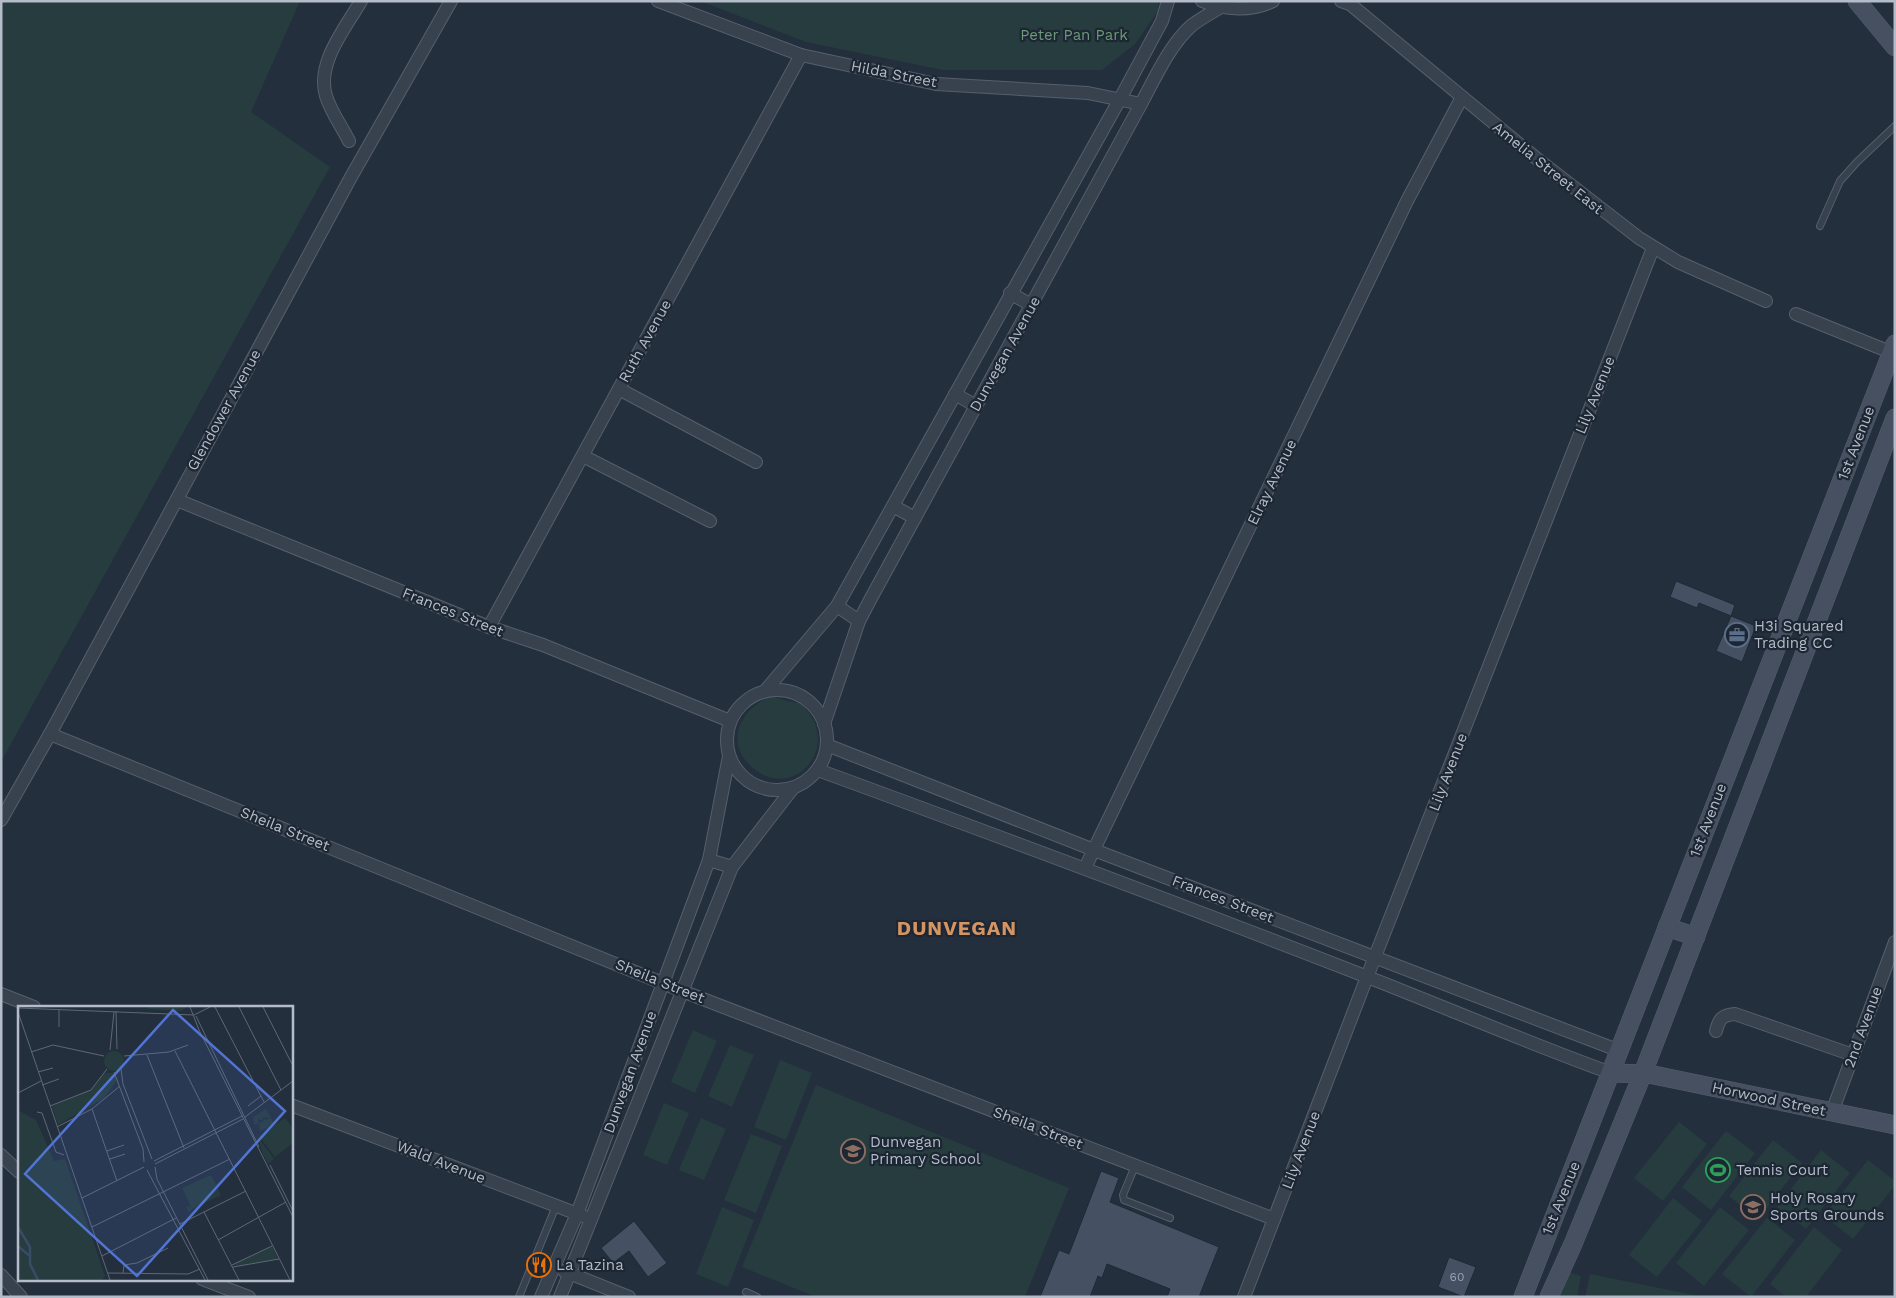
<svg xmlns="http://www.w3.org/2000/svg" width="1896" height="1298" viewBox="0 0 1896 1298" font-family="'Work Sans',sans-serif">
  <style>
    .green { fill: #263c3f }
    .building { fill: #455162; stroke: #1f2835 }
    .lines { fill: none; stroke-linecap: round; stroke-linejoin: round }
    .lane-casing { stroke: #565f6c; stroke-width: 8 }
    .street-casing { stroke: #565f6c; stroke-width: 14 }
    .secondary-casing { stroke: #565f6c; stroke-width: 19 }
    .lane { stroke: #38414e; stroke-width: 6 }
    .street { stroke: #38414e; stroke-width: 12 }
    .secondary { stroke: #465061; stroke-width: 18 }
    .labels { text-anchor: middle; dominant-baseline: central; stroke-width: 4.5; stroke-linejoin: round; paint-order: stroke }
    .number-label { font-size: 12px; fill: #98a1af }
    .park-label { font-size: 15px; fill: #6b9a76; stroke: #1d2633 }
    .street-label { font-size: 15px; fill: #b4bcc9; stroke: #1d2633 }
    .poi-label { font-size: 15px; fill: #b4bcc9; stroke: #1d2633; text-anchor: start }
    .district-label { font-size: 20px; font-weight: bold; letter-spacing: 1px; fill: #d59563; stroke: #1d2633 }
    .inset-river { fill: none; stroke: #394c67; stroke-width: 2.5 }
    .inset-road { fill: none; stroke: #5e6776; stroke-width: 1 }
    .view { fill: #5274d3; fill-opacity: 0.15; stroke: #5274d3; stroke-width: 2.5 }
    .inset-edge { fill: none; stroke: #b4bcc9; stroke-width: 2.5 }
  </style>
  <rect width="100%" height="100%" fill="#242f3e"/>
  <g class="green">
    <polygon points="1,1 300,1 251,112 330,167 1,762"/>
    <polygon points="700,1 1159,1 1158,11 1135,44 1102,70 943,70 806,42"/>
    <path d="M769 697C776 697 780 699 787 701 790 702 795 702 798 703 804 705 808 712 811 716 837 756 785 806 746 761 726 737 744 708 769 697Z"/>
    <polygon points="693,1030 717,1041 695,1093 671,1082"/>
    <polygon points="730,1045 754,1055 732,1107 708,1096"/>
    <polygon points="780,1060 812,1073 786,1140 754,1127"/>
    <polygon points="816,1085 1069,1188 1025,1297 816,1297 742,1267"/>
    <polygon points="664,1103 689,1113 667,1165 643,1155"/>
    <polygon points="701,1118 726,1129 704,1180 679,1170"/>
    <polygon points="1679,1122 1707,1144 1663,1201 1634,1178"/>
    <polygon points="1726,1131 1755,1153 1711,1210 1682,1187"/>
    <polygon points="751,1134 782,1146 756,1213 724,1200"/>
    <polygon points="1773,1140 1802,1163 1758,1219 1729,1196"/>
    <polygon points="1821,1150 1850,1173 1806,1229 1777,1207"/>
    <polygon points="1868,1160 1895,1181 1895,1185 1853,1239 1824,1216"/>
    <polygon points="1673,1198 1702,1221 1657,1277 1629,1255"/>
    <polygon points="722,1207 754,1220 728,1287 696,1274"/>
    <polygon points="1720,1207 1749,1230 1704,1286 1676,1263"/>
    <polygon points="1767,1218 1795,1240 1751,1297 1722,1274"/>
    <polygon points="1814,1227 1842,1250 1806,1297 1786,1297 1770,1284"/>
    <polygon points="1570,1272 1581,1276 1577,1297 1556,1297"/>
    <polygon points="1590,1274 1704,1297 1585,1297"/>
  </g>
  <g class="building">
    <polygon points="1676,581 1735,605 1731,616 1699,603 1697,608 1670,597"/>
    <polygon points="1731,616 1756,626 1742,662 1716,651"/>
    <polygon points="1101,1171 1119,1178 1110,1202 1219,1247 1199,1297 1167,1297 1170,1289 1107,1264 1102,1278 1098,1276 1090,1297 1040,1297 1059,1250 1069,1254"/>
    <polygon points="634,1221 667,1263 648,1277 629,1251 613,1263 601,1248"/>
    <polygon points="1449,1257 1476,1267 1464,1297 1438,1287"/>
  </g>
  <g class="lines">
    <defs>
      <g id="lane">
        <polyline points="1820,226 1840,181 1857,162 1895,126"/>
        <polyline points="1135,1166 1123,1195 1124,1200 1170,1218"/>
        <polyline points="746,1292 757,1297"/>
        <polyline points="519,1297 556,1206"/>
      </g>
      <g id="street">
        <polyline points="658,1 801,55 936,84 1088,93 1141,104"/>
        <path d="M1202 1C1225 10 1251 12 1273 1"/>
        <polyline points="1341,1 1350,4 1536,158 1639,238 1678,262 1766,301"/>
        <path d="M349 141C342 127 331 112 326 96 316 63 345 29 361 1"/>
        <polyline points="1010,293 1031,305"/>
        <polyline points="1796,314 1895,354"/>
        <polyline points="619,389 756,462"/>
        <polyline points="955,394 976,406"/>
        <polyline points="583,456 710,521"/>
        <polyline points="177,500 489,627 543,645 730,721"/>
        <polyline points="893,506 915,518"/>
        <polyline points="837,606 859,621"/>
        <polyline points="489,627 801,55"/>
        <circle cx="777" cy="740" r="50"/>
        <polyline points="765,691 837,606 1120,99 1162,21 1168,1"/>
        <path d="M824 724 859 621 870 600 1141 104C1155 78 1169 46 1191 26 1200 19 1211 13 1221 7"/>
        <polyline points="50,734 682,991 1274,1219"/>
        <polyline points="827,745 1094,850 1620,1051"/>
        <path d="M818 770C1001 837 1183 905 1365 976 1447 1008 1528 1043 1611 1073"/>
        <polyline points="1,820 50,734 351,177 451,1"/>
        <polyline points="709,860 732,867"/>
        <polyline points="1085,868 1407,201 1462,97"/>
        <polyline points="1,994 34,1007"/>
        <path d="M1716 1031C1719 1019 1722 1015 1735 1014L1853 1055"/>
        <polyline points="291,1105 583,1216"/>
        <polyline points="1832,1112 1895,942"/>
        <polyline points="1,1155 19,1172"/>
        <polyline points="564,1271 629,1297"/>
        <polyline points="1,1275 21,1297"/>
        <polyline points="202,1279 249,1297"/>
        <polyline points="541,1297 577,1214 709,860 729,756"/>
        <polyline points="560,1297 732,867 793,788"/>
        <polyline points="1244,1297 1367,977 1653,248"/>
      </g>
      <g id="secondary">
        <polyline points="1857,1 1895,47"/>
        <polyline points="1667,927 1696,937"/>
        <polyline points="1611,1073 1649,1074 1895,1125"/>
        <polyline points="1523,1297 1895,344"/>
        <polyline points="1549,1297 1573,1244 1643,1073 1895,418"/>
      </g>
    </defs>
    <use href="#lane" class="lane-casing"/>
    <use href="#street" class="street-casing"/>
    <use href="#secondary" class="secondary-casing"/>
    <use href="#lane" class="lane"/>
    <use href="#street" class="street"/>
    <use href="#secondary" class="secondary"/>
  </g>
  <defs>
    <symbol id="office-ring" viewBox="-11 -11 22 22"><circle r="9.5" fill="#1d2633" stroke="#5c6f8a" stroke-width="1.5"/><path d="M-6-3h4V-5.5h4V-3h4V5H-6ZM-1-4.5V-3h2v-1.5ZM-6 0V1H6V0Z" fill="#5c6f8a"/></symbol>
    <symbol id="school-ring" viewBox="-11 -11 22 22"><circle r="9.5" fill="#1d2633" stroke="#8d6e63" stroke-width="1.5"/><path d="M0-5L7-2L0 1L-7-2ZM-4 1L0 2.5L4 1V4Q0 6-4 4Z" fill="#8d6e63"/></symbol>
    <symbol id="stadium-ring" viewBox="-11 -11 22 22"><circle r="9.5" fill="#1d2633" stroke="#2e9e5b" stroke-width="1.5"/><path d="M0-5a6.5 5 0 1 0 0 10a6.5 5 0 1 0 0-10ZM-3.5-1.8h7v3.6h-7Z" fill="#2e9e5b"/></symbol>
    <symbol id="restaurant-ring" viewBox="-11 -11 22 22"><circle r="9.5" fill="#1d2633" stroke="#e8710a" stroke-width="1.5"/><path d="M-5-6h1v4h1v-4h1v4h1v-4h1v5L-1.5 .5V6h-2V.5L-5-1ZM5-6V6H3V1.5H1.5Q1.5-4 5-6Z" fill="#e8710a"/></symbol>
  </defs>
  <g fill-rule="evenodd">
    <use href="#office-ring" x="1723" y="621" width="28" height="28"/>
    <use href="#school-ring" x="839" y="1137" width="28" height="28"/>
    <use href="#stadium-ring" x="1704" y="1156" width="28" height="28"/>
    <use href="#school-ring" x="1739" y="1193" width="28" height="28"/>
    <use href="#restaurant-ring" x="525" y="1251" width="28" height="28"/>
  </g>
  <g class="labels">
    <g class="number-label">
      <text x="1457" y="1277">60</text>
    </g>
    <g class="park-label">
      <text x="1074" y="35">Peter Pan Park</text>
    </g>
    <g class="street-label">
      <text transform="translate(894 74) rotate(11)">Hilda Street</text>
      <text transform="translate(1548 168) rotate(39)">Amelia Street East</text>
      <text transform="translate(645 341) rotate(-61)">Ruth Avenue</text>
      <text transform="translate(1005 354) rotate(-61)">Dunvegan Avenue</text>
      <text transform="translate(1595 395) rotate(-68)">Lily Avenue</text>
      <text transform="translate(224 410) rotate(-61)">Glendower Avenue</text>
      <text transform="translate(1856 443) rotate(-69)">1st Avenue</text>
      <text transform="translate(1272 482) rotate(-64)">Elray Avenue</text>
      <text transform="translate(453 612) rotate(22)">Frances Street</text>
      <text transform="translate(1448 772) rotate(-69)">Lily Avenue</text>
      <text transform="translate(1708 820) rotate(-69)">1st Avenue</text>
      <text transform="translate(285 829) rotate(22)">Sheila Street</text>
      <text transform="translate(1223 899) rotate(21)">Frances Street</text>
      <text transform="translate(660 981) rotate(22)">Sheila Street</text>
      <text transform="translate(1863 1027) rotate(-70)">2nd Avenue</text>
      <text transform="translate(630 1072) rotate(-70)">Dunvegan Avenue</text>
      <text transform="translate(1769 1099) rotate(12)">Horwood Street</text>
      <text transform="translate(1038 1128) rotate(21)">Sheila Street</text>
      <text transform="translate(1301 1150) rotate(-69)">Lily Avenue</text>
      <text transform="translate(441 1162) rotate(21)">Wald Avenue</text>
      <text transform="translate(1561 1198) rotate(-68)">1st Avenue</text>
    </g>
    <g class="poi-label">
      <text x="1754" y="626">H3i Squared<tspan x="1754" dy="17">Trading CC</tspan></text>
      <text x="870" y="1142">Dunvegan<tspan x="870" dy="17">Primary School</tspan></text>
      <text x="1736" y="1170">Tennis Court</text>
      <text x="1770" y="1198">Holy Rosary<tspan x="1770" dy="17">Sports Grounds</tspan></text>
      <text x="556" y="1265">La Tazina</text>
    </g>
    <g class="district-label">
      <text x="957" y="928">DUNVEGAN</text>
    </g>
  </g>
  <g transform="translate(18 1006)">
    <rect width="275" height="275" fill="#242f3e"/>
    <path d="M130 1H169L163 5 130 3ZM86 55a10 10 0 1 1 20 0a10 10 0 1 1-20 0ZM87 67H96L99 74 86 92 40 119 34 100 73 84ZM248 103 256 118 251 119 250 111 245 112 244 109 245 114 250 113 251 121 242 125 241 117 246 115 240 113V118L236 119 235 111ZM0 104 18 114 36 155 47 153 87 270 84 274H0ZM267 112 275 122V137L257 151 241 130ZM240 131 256 153 250 158 244 146ZM193 169 203 189 174 203 171 207 168 200 173 201 164 182ZM254 240 260 253 218 260 217 257Z" fill="#263c3f"/>
    <path class="inset-river" d="M0 221 12 241V258L20 274M0 240 13 251"/>
    <path class="inset-road" d="M172 1 181 24 275 211M197 1 246 96M221 1 263 84M245 1 275 60M0 2 176 9 192 1M98 5 99 43M0 6 92 274M178 10 241 141M41 21V4M92 44 96 6M157 45 272 274M13 46 35 39 86 50M129 49 166 142M106 50 151 46 170 39M103 63 105 78 134 153M20 66 35 62M96 66 125 143 126 156M24 79 41 73M0 87 23 75M32 100 73 84 89 63M230 100 243 90M74 103 99 175M19 106 24 107 38 146 46 149M227 111 275 75M39 121 74 103 102 80M89 145 106 139M92 153 107 148M136 155 224 110M137 158 225 113M252 159 275 205M137 161 139 173 190 274M129 164 187 274M64 192 126 161M186 206 221 274M162 218 228 185M74 221 212 153M200 234 268 196M84 250 158 212M214 259 254 240M215 261 261 253M90 267 170 268 182 263M105 267 106 259 119 257 150 242"/>
    <path class="view" d="M155 4 267 105 119 270 7 168Z"/>
    <rect width="275" height="275" class="inset-edge"/>
  </g>
  <rect width="1896" height="1298" fill="none" stroke="#b4bcc9" stroke-width="5"/>
</svg>
